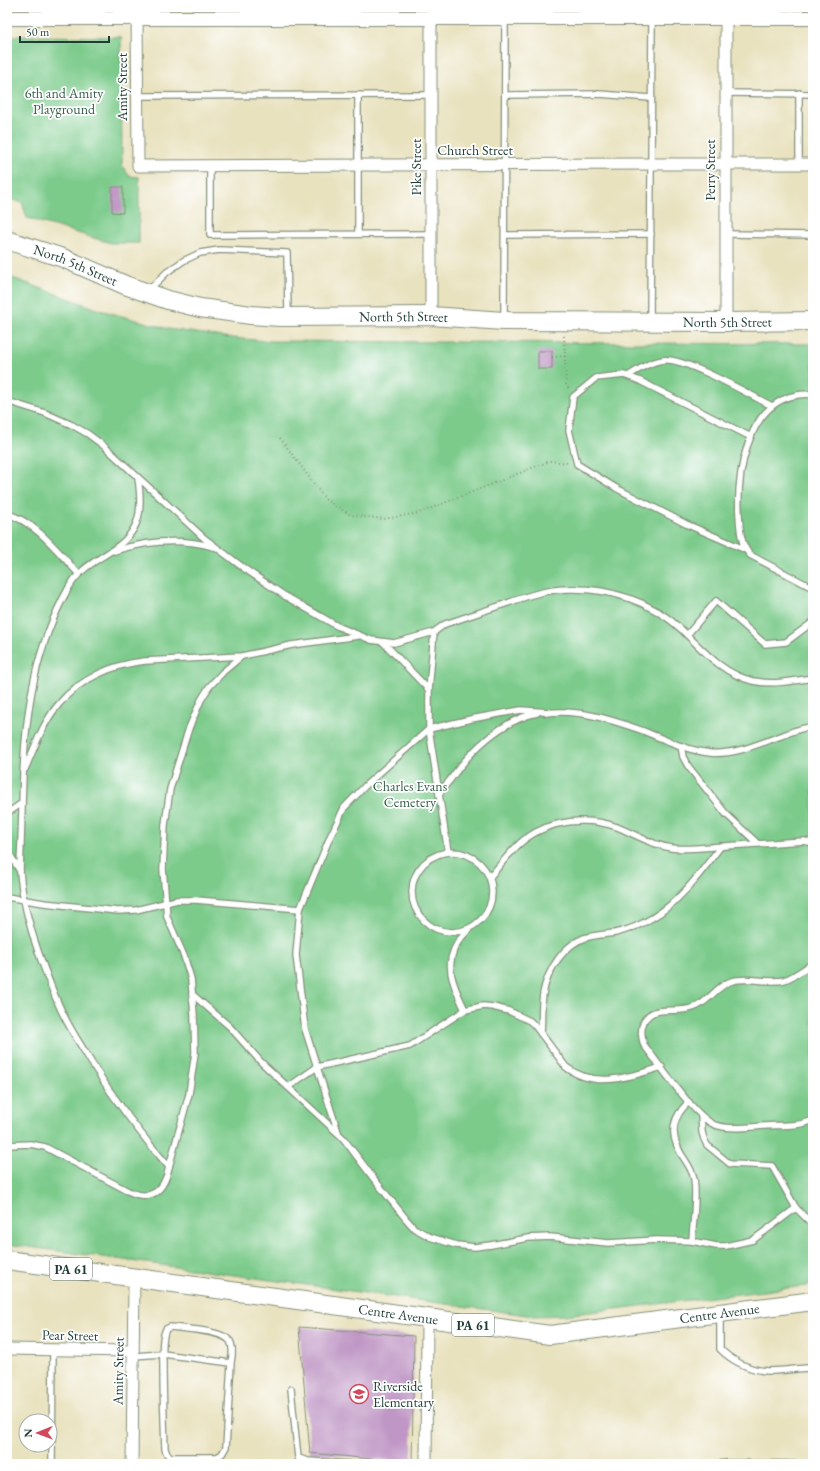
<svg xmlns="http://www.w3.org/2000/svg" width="820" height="1471" viewBox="0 0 820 1471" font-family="'EB Garamond',serif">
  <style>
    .green { fill: #7ccb8b; stroke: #4e8460 }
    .building { fill: #bf96c5 }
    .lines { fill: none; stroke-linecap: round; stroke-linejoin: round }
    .service-casing { stroke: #84907a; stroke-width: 8 }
    .minor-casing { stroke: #84907a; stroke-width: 13 }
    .tertiary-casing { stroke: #84907a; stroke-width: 16 }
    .primary-casing { stroke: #84907a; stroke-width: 20 }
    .path { stroke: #84907a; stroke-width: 2; stroke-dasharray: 1 3; stroke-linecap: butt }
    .service { stroke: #fff; stroke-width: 5.5 }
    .minor { stroke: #fff; stroke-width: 11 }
    .tertiary { stroke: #fff; stroke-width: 14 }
    .primary { stroke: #fff; stroke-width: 18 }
    .labels { text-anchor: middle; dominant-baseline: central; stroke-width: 3.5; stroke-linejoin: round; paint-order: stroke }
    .shield { fill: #fff; stroke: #627771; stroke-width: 1 }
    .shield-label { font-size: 13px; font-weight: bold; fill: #1f3d34 }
    .street-label { font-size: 14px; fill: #1f3d34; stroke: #fff }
    .park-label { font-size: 14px; fill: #36604a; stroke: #fff }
    .poi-label { font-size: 14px; fill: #1f3d34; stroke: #fff; text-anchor: start }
  </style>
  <rect width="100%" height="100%" fill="#fff"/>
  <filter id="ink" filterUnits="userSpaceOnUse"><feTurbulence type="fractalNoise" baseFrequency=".025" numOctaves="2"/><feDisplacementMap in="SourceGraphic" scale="8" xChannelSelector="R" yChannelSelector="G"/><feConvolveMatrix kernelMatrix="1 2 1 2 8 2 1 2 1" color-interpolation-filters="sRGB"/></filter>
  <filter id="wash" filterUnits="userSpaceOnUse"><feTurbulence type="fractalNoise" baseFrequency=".012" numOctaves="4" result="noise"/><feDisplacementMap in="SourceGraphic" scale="16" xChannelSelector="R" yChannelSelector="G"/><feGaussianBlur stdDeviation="0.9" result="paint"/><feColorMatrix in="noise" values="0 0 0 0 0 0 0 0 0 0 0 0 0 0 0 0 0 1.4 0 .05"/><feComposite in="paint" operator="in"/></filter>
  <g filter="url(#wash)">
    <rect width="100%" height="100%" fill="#e9e2bf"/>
    <g class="green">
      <polygon points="7,36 121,37 122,165 129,176 139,177 139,243 111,243 27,218 22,202 7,199"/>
      <polygon points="7,276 100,310 169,329 231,338 268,341 813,344 813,1285 565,1315 534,1316 7,1244"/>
    </g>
    <g id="blocks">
      <g class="building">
        <polygon points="112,187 123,187 123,213 112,212"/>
        <rect x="538" y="351" width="14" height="18"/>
        <polygon points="299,1327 414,1336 412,1463 310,1453"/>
      </g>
    </g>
  </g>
  <g filter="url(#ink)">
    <use href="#blocks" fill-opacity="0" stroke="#84907a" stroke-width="1"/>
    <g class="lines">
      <defs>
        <g id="service">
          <polyline points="726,93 813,94"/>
          <polyline points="358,95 358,234"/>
          <polyline points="505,95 599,94 651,98"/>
          <polyline points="137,96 431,95"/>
          <polyline points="799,164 799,93"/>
          <polyline points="210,166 210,235 431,234"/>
          <polyline points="725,234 813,235"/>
          <polyline points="505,235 651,234"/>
          <polyline points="149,290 167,272 183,261 200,253 219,250 287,253 288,314"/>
          <polyline points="650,319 652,18"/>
          <polyline points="504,320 505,18"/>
          <path d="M628 376C639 369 650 362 663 360 684 357 750 395 772 406"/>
          <path d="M813 395C804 393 797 395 789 397 746 411 737 476 739 514 740 528 740 544 750 555L813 588"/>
          <path d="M7 401 45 413 72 425 88 434 104 446 204 538 245 569 285 596 337 626 371 640 394 643 434 632 445 624C464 618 483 611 502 605 524 597 546 589 569 589 609 588 651 601 681 629 702 649 722 674 753 681 773 685 793 681 813 678"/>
          <path d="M7 514C35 521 59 553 78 573"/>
          <polyline points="746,550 686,524 616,488 577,464 569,430 573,397 596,378 624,375 638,380 751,437"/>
          <path d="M114 551C147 541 182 538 214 547"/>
          <polyline points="434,632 429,690 429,729 448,852"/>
          <polyline points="687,635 716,601 765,644 786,642 813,622"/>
          <polyline points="383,642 429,690"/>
          <path d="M549 712 521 710 471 719 429 729 367 784 344 808 330 837 300 909 296 955 305 1029 317 1067 410 1046 465 1010 483 1006 493 1007 509 1011 530 1021 536 1027 566 1067C595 1090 631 1076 662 1067"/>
          <path d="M546 713C578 709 609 719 638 729 662 738 684 750 710 753 735 755 758 744 781 736 791 732 802 727 813 727"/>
          <polyline points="681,746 683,757 688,766 726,814 757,843"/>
          <path d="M25 769C35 747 43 722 59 704 79 679 114 664 145 661L242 656 292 645 358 636"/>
          <path d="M439 795C441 789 446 785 450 780 470 751 502 720 537 713"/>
          <polyline points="7,812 12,810 22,803"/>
          <polyline points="7,850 20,871"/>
          <circle cx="452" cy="892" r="40"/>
          <path d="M490 877C501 864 511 850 525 839 551 820 587 816 617 827 635 834 651 845 671 848 689 850 707 847 725 846 751 844 777 843 804 841L813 843"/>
          <polyline points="7,897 44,903 118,911 136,910 177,900 196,900 300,909"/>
          <path d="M813 963C804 969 794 977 784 980 767 984 749 976 732 981 717 985 709 1002 695 1007 683 1012 671 1009 659 1011 641 1014 639 1031 644 1045 659 1064 695 1117 715 1125 731 1130 749 1127 764 1126 780 1125 798 1127 813 1120"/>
          <polyline points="192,994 229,1026 261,1062 343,1138 374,1179 406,1219 414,1228 430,1237 456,1245 475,1247 491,1245 528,1238 550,1237 608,1243 657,1240 692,1241 716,1246 726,1246 753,1240 796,1208"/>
          <path d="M465 1010C455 988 442 966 458 942 461 937 465 934 468 930"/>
          <path d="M541 1034C542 1021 541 1007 543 994 547 971 564 943 588 937 597 935 606 934 615 933 628 930 641 925 652 918 681 901 701 872 721 846"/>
          <polyline points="288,1087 317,1067 338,1132"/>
          <path d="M689 1102C673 1116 669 1132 680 1152 685 1161 692 1168 694 1179 697 1197 693 1223 692 1241"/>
          <polyline points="701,1116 702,1132 704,1139 707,1145 730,1164 772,1166 796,1208 813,1225"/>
          <path d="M7 1145 30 1144 45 1147 128 1191C152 1202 164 1191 169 1167 140 1134 114 1099 91 1062 81 1045 70 1029 62 1012 53 993 46 973 39 954 30 928 22 900 20 871 20 861 21 851 21 841 22 819 22 797 23 775 26 709 35 648 68 589 79 569 93 563 111 551 141 532 143 511 138 478"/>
          <polyline points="169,1167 189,1094 195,1053 194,1015 191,979 184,956 167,917 163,869 165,825 170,789 189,728 201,700 209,687 223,672 242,656"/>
          <path d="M720 1315V1349C732 1361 751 1371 769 1371 782 1371 794 1369 807 1368"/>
          <path d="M133 1356 163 1354 231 1363C232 1357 234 1347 230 1341 222 1330 184 1329 170 1327L166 1329C161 1339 163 1354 163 1365 163 1393 164 1421 165 1449L167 1454 171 1457H217L222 1454 226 1447 231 1363"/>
          <polyline points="291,1389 298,1458 308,1461 349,1464"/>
          <polyline points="52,1464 53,1349"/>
          <polyline points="720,1464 726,1463 794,1464"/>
        </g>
        <g id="minor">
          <polyline points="137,7 138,166 651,164 813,164"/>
          <polyline points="726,18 726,322"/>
          <polyline points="431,316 431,18"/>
          <polyline points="7,1349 133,1351"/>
          <polyline points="132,1464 134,1278"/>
          <polyline points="426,1464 427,1319"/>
        </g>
        <polyline id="tertiary" points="7,18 813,18"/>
        <g id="primary">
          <path id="s1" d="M7 240 63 258 125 285 168 300 200 308 251 315 280 317 431 316 504 321 726 322 813 321"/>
          <path id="s2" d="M7 1260 550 1335 813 1301"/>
        </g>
      </defs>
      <use href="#service" class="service-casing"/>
      <use href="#minor" class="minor-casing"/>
      <use href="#tertiary" class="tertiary-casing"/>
      <use href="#primary" class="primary-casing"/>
      <g class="path">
        <polyline points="564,336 566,385 569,389"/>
        <polyline points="552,357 565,356"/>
        <polyline points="280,438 326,500 351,515 384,519 419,513 550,461 568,463"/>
      </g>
      <use href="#service" class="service"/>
      <use href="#minor" class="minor"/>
      <use href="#tertiary" class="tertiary"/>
      <use href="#primary" class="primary"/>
    </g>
  </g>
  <defs>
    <symbol id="school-ring" viewBox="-11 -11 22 22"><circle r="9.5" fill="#fff" stroke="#d1495b" stroke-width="1.5"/><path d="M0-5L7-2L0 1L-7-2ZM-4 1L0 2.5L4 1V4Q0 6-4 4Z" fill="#d1495b"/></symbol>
  </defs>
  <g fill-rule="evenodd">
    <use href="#school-ring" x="348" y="1383" width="22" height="22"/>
  </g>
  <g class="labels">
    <g class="shield">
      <rect x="50" y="1258" width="42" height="22" rx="3"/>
      <rect x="452" y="1314" width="42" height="22" rx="3"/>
    </g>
    <g class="shield-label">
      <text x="71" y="1269">PA 61</text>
      <text x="473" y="1325">PA 61</text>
    </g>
    <g class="street-label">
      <text transform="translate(122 87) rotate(-90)">Amity Street</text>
      <text x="475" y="150">Church Street</text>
      <text transform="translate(416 167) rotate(-90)">Pike Street</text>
      <text transform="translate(710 170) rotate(-90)">Perry Street</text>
      <text stroke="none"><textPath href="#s1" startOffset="73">North 5th Street</textPath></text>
      <text stroke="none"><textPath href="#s1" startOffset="409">North 5th Street</textPath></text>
      <text stroke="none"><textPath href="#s1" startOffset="733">North 5th Street</textPath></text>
      <text stroke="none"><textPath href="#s2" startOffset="719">Centre Avenue</textPath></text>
      <text stroke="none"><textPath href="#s2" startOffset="395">Centre Avenue</textPath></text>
      <text transform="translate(70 1335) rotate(1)">Pear Street</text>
      <text transform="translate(118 1371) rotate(-89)">Amity Street</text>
    </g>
    <g class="park-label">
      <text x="64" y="93">6th and Amity<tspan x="64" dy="16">Playground</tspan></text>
      <text x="410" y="786">Charles Evans<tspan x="410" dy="16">Cemetery</tspan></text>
    </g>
    <g class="poi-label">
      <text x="373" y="1386">Riverside<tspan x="373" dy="16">Elementary</tspan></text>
    </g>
  </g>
  <rect width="820" height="1471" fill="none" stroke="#fff" stroke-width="24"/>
  <g transform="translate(38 1433) rotate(269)"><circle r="19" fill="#ffffff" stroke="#a5b1ae"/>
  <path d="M0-3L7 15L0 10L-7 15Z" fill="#d1495b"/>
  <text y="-6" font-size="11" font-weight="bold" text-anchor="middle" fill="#1f3d34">N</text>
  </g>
  <path d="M20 36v6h89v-6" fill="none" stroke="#1f3d34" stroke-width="2"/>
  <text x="26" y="36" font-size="12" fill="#1f3d34" stroke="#ffffff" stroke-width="3" paint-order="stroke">50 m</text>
</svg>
